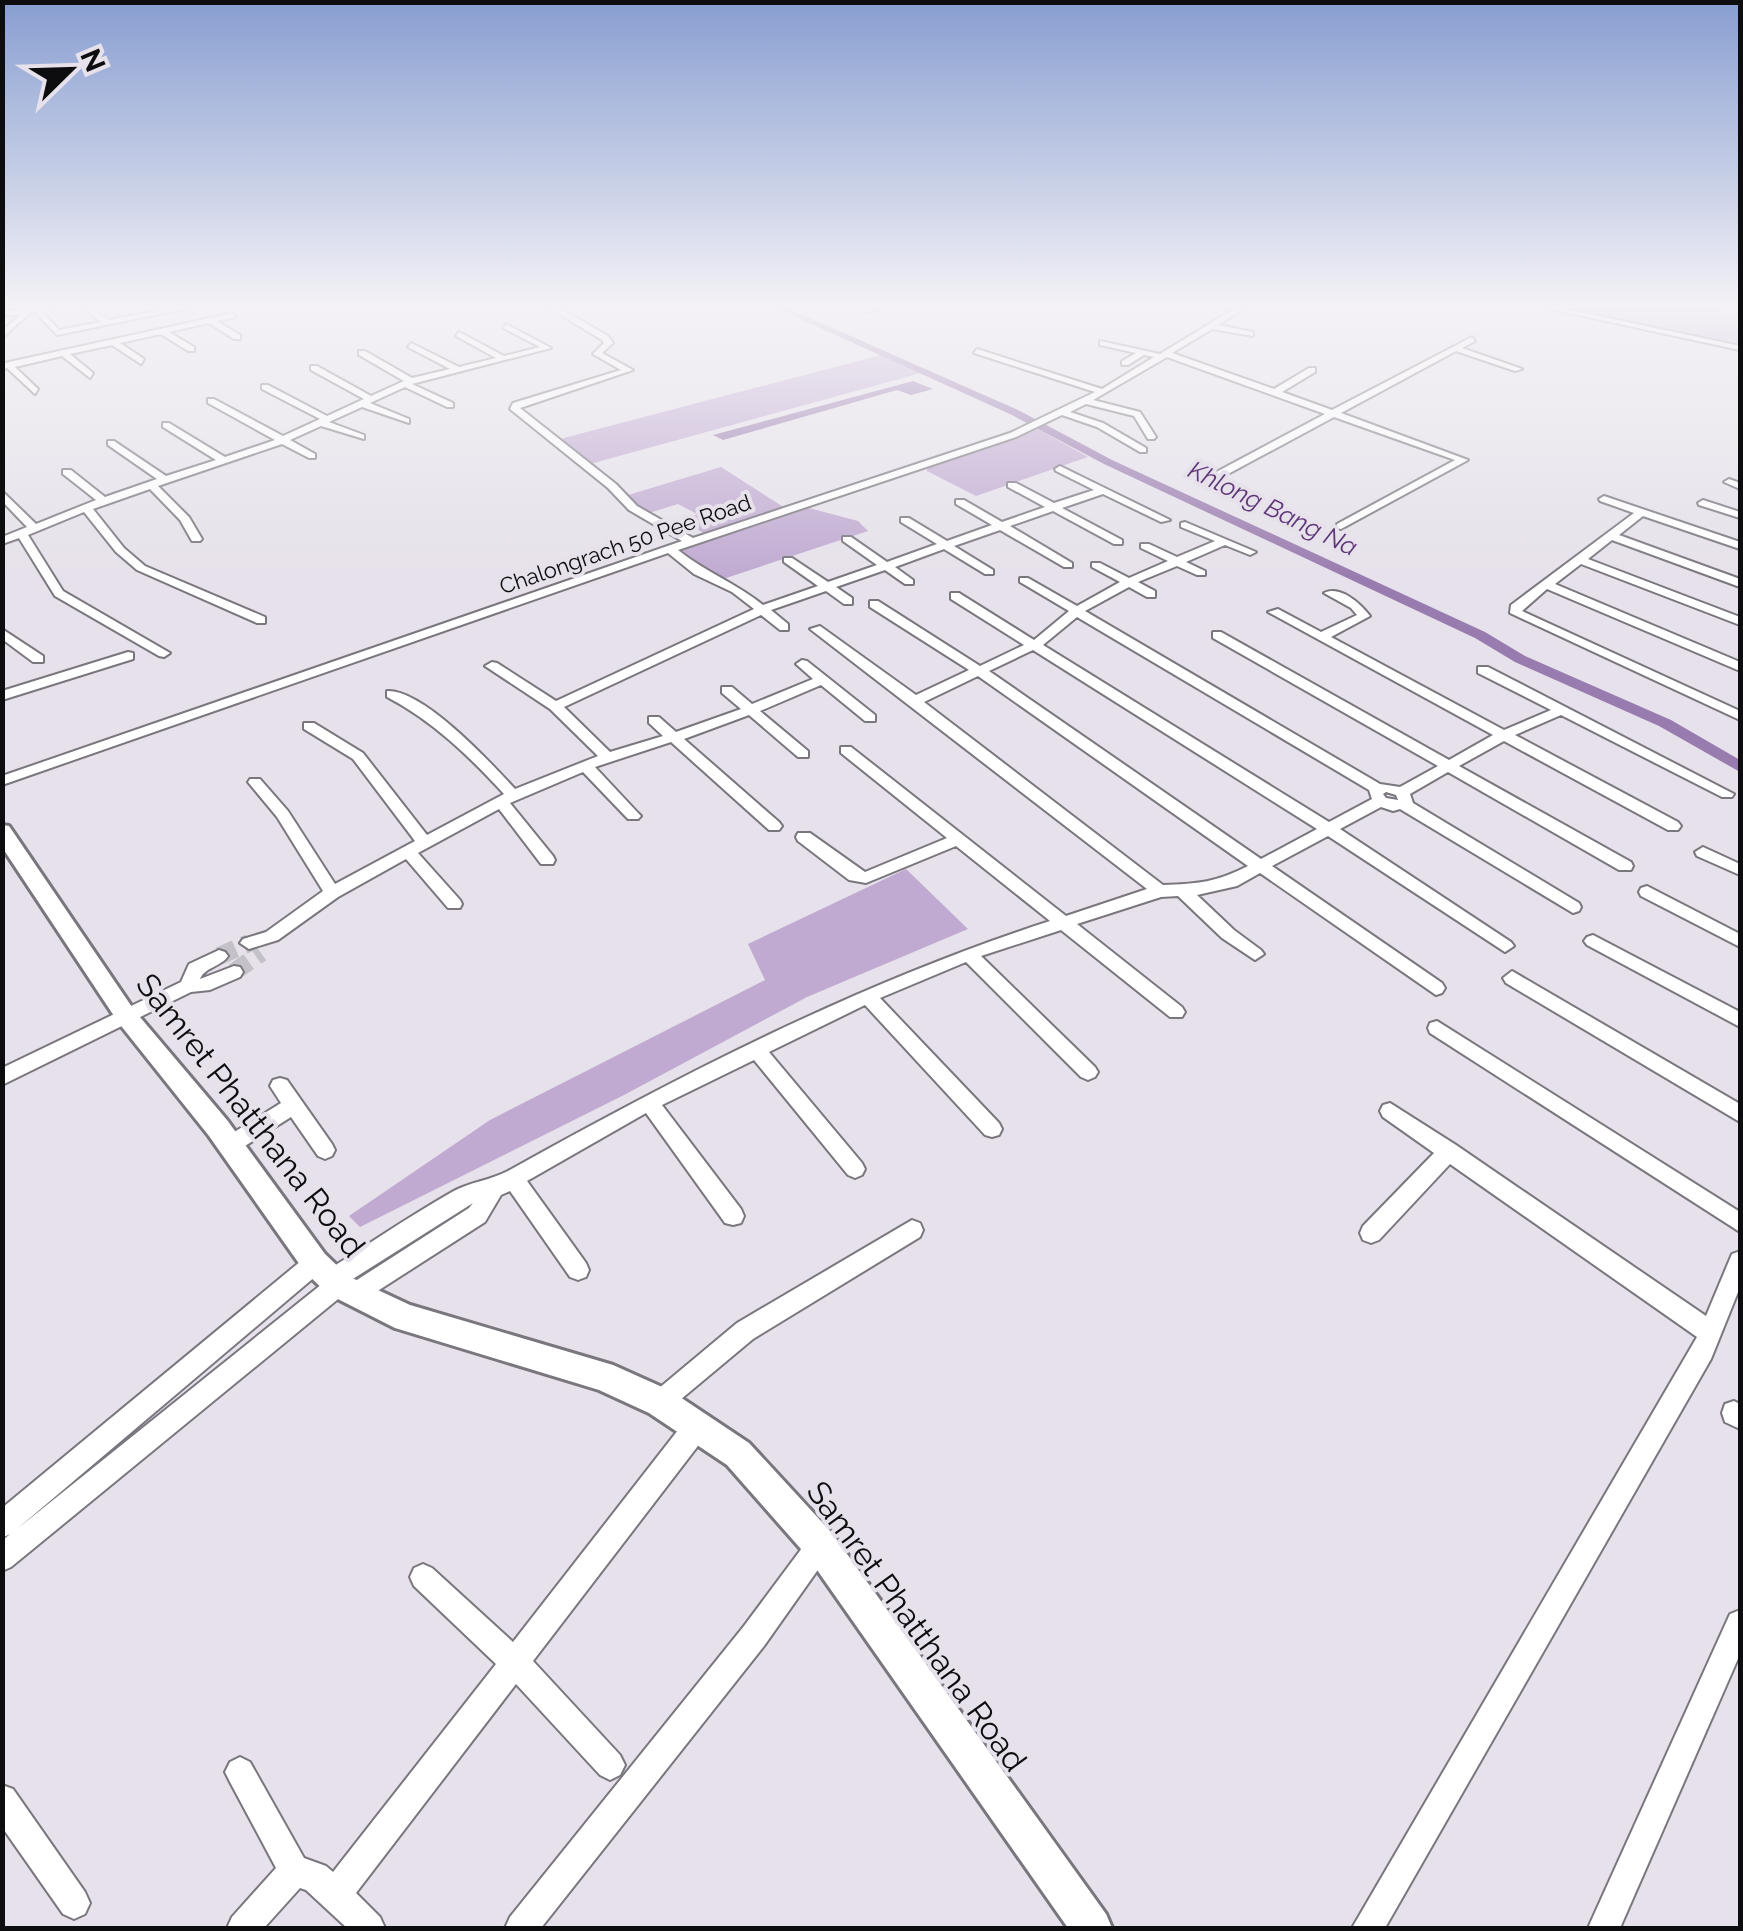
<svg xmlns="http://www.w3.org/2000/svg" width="1743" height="1931" viewBox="0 0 1743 1931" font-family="Raleway,sans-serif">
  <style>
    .green { fill: #c0aad1 }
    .water { fill: #997caf }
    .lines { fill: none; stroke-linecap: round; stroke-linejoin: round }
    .canal { fill: #997caf; fill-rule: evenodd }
    .minor-tunnel { stroke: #c5c1c9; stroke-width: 18; stroke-dasharray: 18 9; stroke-linecap: butt }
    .minor-casing { stroke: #7a767e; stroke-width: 4 }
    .tertiary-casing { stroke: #7a767e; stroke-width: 6 }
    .minor { fill: #fff; fill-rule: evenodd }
    .tertiary { fill: #fff; fill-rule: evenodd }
    .labels { text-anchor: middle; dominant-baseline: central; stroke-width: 8; stroke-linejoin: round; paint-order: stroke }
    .far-street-label { font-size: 22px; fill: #0d0c0e; stroke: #e6e1ea }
    .far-water-label { font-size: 25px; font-style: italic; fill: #5f3778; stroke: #e6e1ea }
    .near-street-label { font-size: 32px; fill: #0d0c0e; stroke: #e6e1ea }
  </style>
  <rect width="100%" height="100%" fill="#e6e1ea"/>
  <g class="green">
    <polygon points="1552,307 1697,307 1740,314 1740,347"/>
    <polygon points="881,355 921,373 590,464 560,439"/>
    <polygon points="1038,429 1088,457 976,496 927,471 927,467"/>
    <polygon points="721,467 785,508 705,534 685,521 697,514 678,504 649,513 633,504 628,495"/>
    <polygon points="809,508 858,521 868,531 723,579 680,551"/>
    <polygon points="906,869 968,929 807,997 624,1095 360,1227 349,1216 490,1120 765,980 748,944"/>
  </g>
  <polygon class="water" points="913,381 933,389 911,395 897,390 723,440 713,435"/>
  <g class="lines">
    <polygon class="canal" points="774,307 785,307 1020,411 1112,460 1485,632 1525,656 1671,720 1740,760 1740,772 1659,726 1515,662 1475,638 1104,464 1012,415"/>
    <g class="minor-tunnel">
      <polyline points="219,956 249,943"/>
      <polyline points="234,972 261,953"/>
    </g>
    <defs>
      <g id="minor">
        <polygon points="37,307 59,307 42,311 59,330 101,322 82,307 91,307 109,320 177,307 193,307 57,335 35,312 30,313 2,338 2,331 21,314 2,316 2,312"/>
        <path d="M548 307H558L608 336 613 343 602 353 633 370 520 408 616 484 637 506 693 538 1010 433 1095 392 974 353 977 349 1102 389 1154 357 1144 355 1128 365H1122V361L1136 353 1100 345V341L1160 354 1237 307H1246L1218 325 1253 332V336L1212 329 1172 353 1274 389 1309 368H1315V372L1282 392 1332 410 1472 337 1475 341 1462 348 1522 369 1515 371 1456 351 1341 413 1468 460 1341 529 1337 528V524L1455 460 1334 417 1215 481H1207V477L1325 414 1167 357 1093 400 1140 412 1156 437 1154 439H1148L1134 416 1086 404 1070 412 1103 423 1146 448V452H1140L1097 427 1062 415 1016 437 678 550C705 572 736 583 763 605L818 586 784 562V558H792L828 582 877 565 843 541V537H851L887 562 937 544 901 522V518H909L947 541 992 525 956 504V500H964L1002 522 1045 507 1008 487V483H1016L1054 503 1094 490 1056 471 1055 469 1060 466 1170 520 1161 522 1103 494 1062 508 1122 540V544H1114L1053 511 1010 526 1072 563V567H1064L1000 530 954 546 993 570V574H985L944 549 895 567 913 580V584H905L885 570 836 587 852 598V604H844L826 591 771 610 788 624V630H780L761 615 564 707 610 752 663 736 649 723V717H659L676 732 741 709 722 693V687H732L752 704 813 679 796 664 802 660 807 661 875 715V721H865L821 685 760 711 808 751V757H798L749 715 684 739 779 822 782 826 779 830H769L671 742 595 767 638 813 641 816 638 819H628L583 772 510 803 553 856 555 860 553 864H541L499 809 418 853 460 900 462 904 460 908H448L406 859 338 897 278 940 249 949 240 943 243 939 266 932 323 891 277 817 248 782 250 779H260L288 811 335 884 415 841 353 759 304 729V723H314L363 753 427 835 504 794C469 756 433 721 387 697V691C423 689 491 763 515 789L598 756 550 709 485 666 492 662 497 663 556 701 754 609 732 592 694 574 668 553 2 785V776L682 541 629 510 608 488 510 409 513 403 621 370 593 354 604 343 602 340Z"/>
        <polygon points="870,307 883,307 865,312 865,308"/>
        <polygon points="1541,307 1556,307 1740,346 1740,350"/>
        <polygon points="233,313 236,317 217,321 240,335 240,339 234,339 209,323 169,332 194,347 194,351 188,351 161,334 120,343 144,359 141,364 112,345 70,354 93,373 90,378 62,356 15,367 38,389 35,394 7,368 2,369 2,364 9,362"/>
        <polygon points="506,324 551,348 412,384 453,403 453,407 447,407 405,387 370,403 409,419 409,423 362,407 329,422 364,435 364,439 321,426 290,440 315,454 315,458 309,458 282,444 158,486 189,517 202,539 200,541 192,541 180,520 150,489 93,509 124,548 145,566 265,617 265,623 257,623 137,570 116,552 84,512 28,535 63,591 170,653 164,657 159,656 55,596 19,538 2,544 2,537 27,527 2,501 2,491 36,524 96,500 63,474 63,470 71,470 105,497 157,479 108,445 108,441 114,441 166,476 216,460 163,427 163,423 169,423 225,457 275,440 208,403 208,399 214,399 283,436 320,419 262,389 262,385 268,385 327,416 364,399 311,370 311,366 317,366 371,396 404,381 359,355 359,351 365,351 412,378 450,369 408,347 411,343 459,367 496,358 456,336 459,332 504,356 540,347 503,328"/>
        <polygon points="1729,479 1740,483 1740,489 1724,482"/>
        <polygon points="1604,496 1740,542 1740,549 1643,516 1619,535 1740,579 1740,587 1612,540 1588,559 1740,617 1740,625 1581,564 1555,584 1740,662 1740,671 1547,589 1522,611 1740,711 1740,720 1510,613 1511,605 1634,513 1600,501 1599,499"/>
        <polygon points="1703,500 1740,512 1740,518 1699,505 1698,503"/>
        <path d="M1185 522 1256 552 1250 555 1225 545 1186 562 1205 571V575H1197L1177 566 1138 582 1155 591V597H1147L1129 587 1085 611 1380 784 1400 787 1438 766 1213 638V632H1221L1449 760 1493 735 1268 612 1278 609 1321 632 1357 615 1351 608 1324 593C1340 585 1360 603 1370 616L1331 637 1504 730 1551 710 1478 673V667H1488L1734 794 1732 797H1722L1561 715 1515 735 1678 822 1681 826 1678 830H1668L1504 741 1459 766 1631 862 1633 866 1631 870H1619L1448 772 1410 794 1413 803 1579 903 1581 907 1579 911 1573 913 1400 809 1393 811 1381 807 1340 829 1511 942 1514 946 1505 952 1328 836 1272 866 1442 983 1445 988 1442 993 1436 995 1260 873 1237 886 1197 895 1234 930 1261 950 1264 954 1255 960 1222 938 1178 896 1161 897 1077 924 1182 1007 1185 1012 1182 1017H1170L1061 930 981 956 1095 1067 1098 1072 1095 1077 1088 1080 1081 1077 966 962 880 998 999 1123 1002 1129 999 1135 992 1137 985 1135 865 1005 769 1052 862 1163 865 1169 862 1175 855 1178 848 1175 754 1060 662 1105 741 1209 744 1216 741 1223 733 1225 725 1223 646 1113 527 1181 586 1263 589 1270 586 1277 578 1280 570 1277 510 1191 501 1195 485 1222 362 1301 354 1304 346 1301 343 1295 11 1567 2 1571V1541L10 1534 2 1538V1508L307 1256 315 1253 323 1256 326 1263 323 1270 17 1529 322 1284 320 1280 323 1273C366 1246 408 1217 452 1192 469 1182 489 1181 508 1171 682 1074 859 983 1050 921L956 846 866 883 849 880 798 841 796 837 798 833H810L865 872 947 838 841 753V747H851L1066 916 1147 889 810 629 820 626 916 695 969 670 870 607V601H878L980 666 1024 645 951 599V593H959L1034 640 1069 611 1020 582V578H1028L1077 606 1120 582 1092 567V563H1100L1129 578 1168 561 1141 548V544H1149L1177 557 1215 541 1181 527V523ZM1077 617 1369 790 1372 799 1329 822 1043 645ZM1033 650 1317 829 1261 859 989 671ZM978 676 1248 866C1217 882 1198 884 1163 885L924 702ZM1386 792 1396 795 1398 800 1386 798 1383 794ZM473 1203 469 1208 349 1285 348 1282Z"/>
        <polygon points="2,629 43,656 43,662 33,662 2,639"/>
        <polygon points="128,652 133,653 133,659 2,700 2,691"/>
        <polygon points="1703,847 1740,864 1740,875 1697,856 1695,852"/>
        <polygon points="1647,886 1740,934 1740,947 1641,896 1639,892 1641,888"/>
        <polygon points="1593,935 1740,1012 1740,1027 1587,945 1584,941 1587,937"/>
        <path d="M219 950 225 952 228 956C221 967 205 967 200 979L234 966 240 967 243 972 240 977 210 990 191 992 2 1085V1068L181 982 189 964Z"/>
        <polygon points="1512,971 1740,1104 1740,1122 1506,983 1503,978"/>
        <polygon points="1437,1021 1740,1212 1740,1232 1430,1033 1428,1028 1430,1023"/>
        <polygon points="280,1078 287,1080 332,1144 335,1150 332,1156 325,1159 318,1156 291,1117 237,1151 230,1154 223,1151 220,1145 223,1139 281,1103 270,1086 273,1080"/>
        <polygon points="1390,1103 1456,1145 1706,1316 1732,1254 1740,1251 1740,1287 1711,1359 1385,1928 1352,1928 1697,1337 1450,1164 1379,1240 1371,1243 1363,1240 1360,1233 1363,1226 1434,1153 1383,1117 1380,1111 1383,1105"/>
        <polygon points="912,1220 920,1223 923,1230 920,1237 753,1339 668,1410 660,1414 652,1410 648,1402 652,1394 737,1323"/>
        <polygon points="1734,1401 1740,1404 1740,1429 1725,1422 1722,1413 1725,1404"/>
        <polygon points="698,1413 707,1416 710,1425 707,1434 533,1661 620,1755 625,1765 620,1775 610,1780 600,1775 516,1684 356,1893 380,1917 385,1928 347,1928 306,1890 300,1888 264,1928 227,1928 232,1917 276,1868 230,1782 225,1772 230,1762 240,1757 250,1762 304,1858 326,1866 333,1872 496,1664 414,1586 410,1577 414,1568 423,1564 432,1568 513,1642 689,1416"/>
        <polygon points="820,1532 829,1536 833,1545 829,1554 764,1646 541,1928 505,1928 510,1917 744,1626 811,1536"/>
        <polygon points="1740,1610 1740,1654 1620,1928 1588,1928 1730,1614"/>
        <polygon points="2,1785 13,1789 85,1892 90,1903 85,1914 74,1919 63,1914 2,1827"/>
      </g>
      <polygon id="tertiary" points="2,825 9,826 134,1010 227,1120 325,1254 348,1276 410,1305 613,1365 671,1391 749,1443 832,1533 1106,1914 1112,1928 1068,1928 808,1557 727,1465 649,1413 599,1390 395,1328 328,1294 305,1272 209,1136 118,1022 2,847"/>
    </defs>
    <use href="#minor" class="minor-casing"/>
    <use href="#tertiary" class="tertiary-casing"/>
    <use href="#minor" class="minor"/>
    <use href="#tertiary" class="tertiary"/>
  </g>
  <linearGradient id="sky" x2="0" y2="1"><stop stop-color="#889ed1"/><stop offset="0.53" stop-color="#f4f2f6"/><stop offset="1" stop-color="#f4f2f6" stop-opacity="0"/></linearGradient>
  <rect width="1743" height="577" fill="url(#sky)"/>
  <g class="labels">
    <g class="far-street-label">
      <text transform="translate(625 544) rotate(-19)">Chalongrach 50 Pee Road</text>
    </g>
    <g class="far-water-label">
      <text transform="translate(1273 508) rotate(26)">Khlong Bang Na</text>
    </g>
    <g class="near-street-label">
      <text transform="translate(251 1115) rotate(52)">Samret Phatthana Road</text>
      <text transform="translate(917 1626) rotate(54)">Samret Phatthana Road</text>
    </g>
  </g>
  <rect width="1743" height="1931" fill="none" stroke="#0d0c0e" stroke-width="10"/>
  <g transform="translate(70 70) rotate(67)" stroke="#e6e1ea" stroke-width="8" paint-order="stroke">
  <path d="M0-8L18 38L0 25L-18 38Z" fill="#0d0c0e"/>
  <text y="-15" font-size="28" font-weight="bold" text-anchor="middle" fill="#0d0c0e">N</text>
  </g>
</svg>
